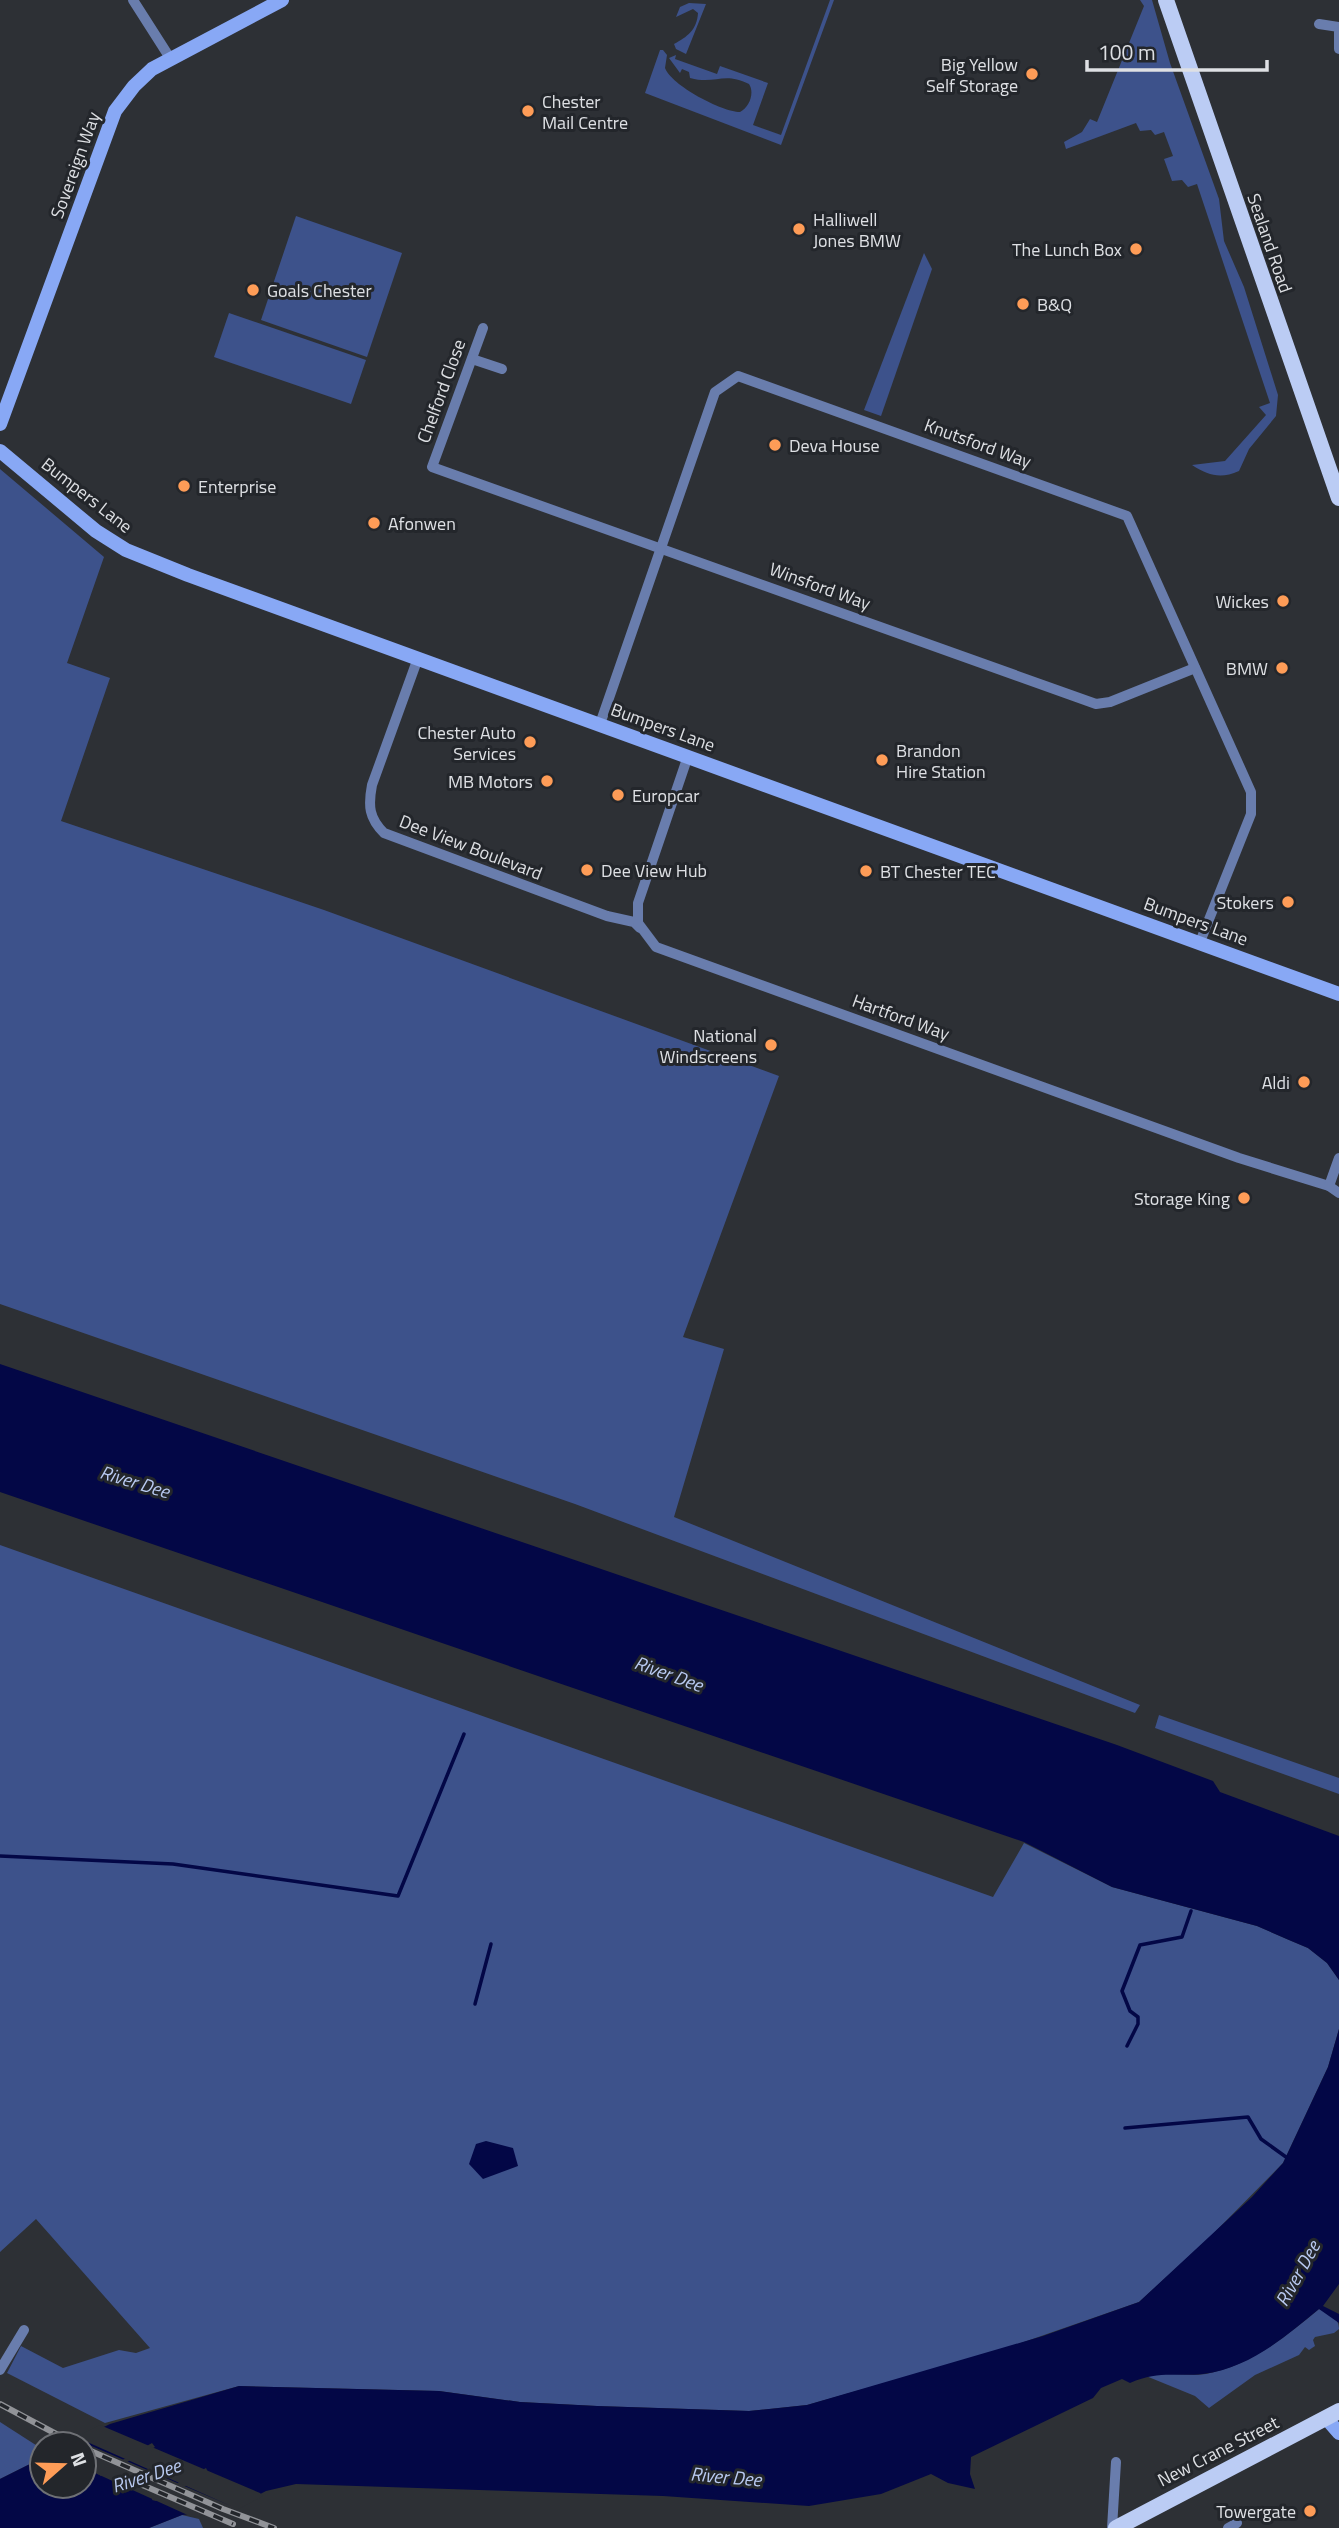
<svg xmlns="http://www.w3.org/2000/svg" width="1339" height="2528" viewBox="0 0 1339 2528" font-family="'Titillium Web',sans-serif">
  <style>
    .green { fill: #3d528b }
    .water { fill: #030746; fill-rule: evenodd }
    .pier { fill: #2d3035 }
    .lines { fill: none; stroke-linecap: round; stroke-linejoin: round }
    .stream { stroke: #030746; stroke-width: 3.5 }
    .street { stroke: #697dad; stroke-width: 10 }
    .secondary { stroke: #88a8f5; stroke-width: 14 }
    .primary { stroke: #bbccf4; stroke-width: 16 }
    .rail-casing { stroke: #919398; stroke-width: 6 }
    .rail { stroke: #23262b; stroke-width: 3.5; stroke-dasharray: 10; stroke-linecap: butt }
    .poi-dot { fill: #fe9c57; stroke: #23262b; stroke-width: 2.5 }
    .labels { text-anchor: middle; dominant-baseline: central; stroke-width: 6; stroke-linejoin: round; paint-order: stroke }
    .poi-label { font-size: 18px; fill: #dee0e4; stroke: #23262b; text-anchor: end }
    .street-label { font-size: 18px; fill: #dee0e4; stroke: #23262b }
    .water-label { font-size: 19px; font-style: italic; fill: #b9caf1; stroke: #23262b }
  </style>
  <rect width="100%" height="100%" fill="#2d3035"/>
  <g class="green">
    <path d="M830 0H834L781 145 645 93 660 50H663L667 55 665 68C671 85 722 112 740 112 749 108 755 93 749 84 723 71 716 85 690 78L689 72 682 69 680 73 669 58 676 55 675 59 717 74 720 66 768 83 753 125 781 135Z"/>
    <path d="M1140 0H1152L1170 63 1219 199 1224 241 1244 287 1278 395 1276 416 1249 449 1239 471C1221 479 1209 476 1192 465L1225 461 1266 415 1259 407 1270 403 1197 184 1188 187 1182 180 1172 181 1164 159 1173 156 1164 132 1155 135 1151 130 1140 131 1136 123 1066 149 1064 142 1082 132 1090 119 1097 122 1144 6Z"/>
    <path d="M689 3 706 4 686 54 676 49 674 44C687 37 697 30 698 13L693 9 676 17 680 7Z"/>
    <polygon points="296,216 402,253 367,357 261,320"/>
    <polygon points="924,253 932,269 881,416 864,410"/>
    <polygon points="229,313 366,360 351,404 214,357"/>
    <polygon points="0,469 104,557 67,663 110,678 61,821 324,910 779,1076 683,1337 724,1349 674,1517 1140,1705 1135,1713 575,1504 0,1304"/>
    <polygon points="0,1545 993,1897 1024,1843 1112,1887 1257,1926 1289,1940 1308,1948 1327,1963 1339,1980 1339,2029 1328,2067 1283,2163 1208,2239 1139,2302 995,2352 807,2405 749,2411 597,2406 520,2402 439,2391 239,2386 105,2423 7,2373 21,2346 63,2368 119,2350 136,2353 150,2348 36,2219 0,2252"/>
    <polygon points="1159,1715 1339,1778 1339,1794 1155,1728"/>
    <path d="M1319 2309C1329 2313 1339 2317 1339 2329L1334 2333 1315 2337 1313 2340 1315 2346 1309 2350 1305 2347 1299 2355 1255 2375 1209 2408 1195 2396 1146 2376C1158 2370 1190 2377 1206 2374 1252 2365 1285 2337 1319 2309Z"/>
    <polygon points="0,2422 42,2449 42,2458 0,2479"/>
    <polygon points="182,2515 199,2519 203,2528 149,2528"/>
  </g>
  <g class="water">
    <polygon points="0,1364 1117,1745 1213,1781 1220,1792 1339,1836 1339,1980 1327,1963 1308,1948 1289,1940 1257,1926 1112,1887 1024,1842 0,1492"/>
    <path d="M1339 2029V2284L1323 2306 1339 2314V2323L1319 2309C1285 2337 1250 2368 1203 2374 1174 2377 1159 2370 1130 2383L1122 2379 1101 2388 1093 2398 971 2457 970 2474 975 2489 948 2483 931 2474 881 2494 809 2506 663 2496 296 2484 266 2491 232 2509 182 2515 149 2528H0V2479L42 2458V2486H84V2444H69L110 2424 239 2386 439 2391 520 2402 597 2406 749 2411 807 2405 1043 2336 1139 2302 1252 2197 1283 2163 1328 2067ZM152 2443 155 2447 101 2476 98 2474ZM206 2468 209 2474 156 2501 152 2500 153 2496Z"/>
    <polygon points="486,2141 513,2148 518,2166 483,2179 469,2164 476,2144"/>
  </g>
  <polygon class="pier" points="100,2425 260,2493 263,2496 233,2512 192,2517 84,2468 84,2444 66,2444 73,2438 231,2506 76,2437"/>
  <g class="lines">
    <g class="stream">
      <polyline points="0,1856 173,1864 398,1896 464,1734"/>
      <polyline points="475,2004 491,1944"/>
      <polyline points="1127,2046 1138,2024 1138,2017 1130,2011 1122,1991 1140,1945 1182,1937 1191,1911"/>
      <polyline points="1125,2128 1248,2117 1261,2139 1286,2157"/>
    </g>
    <g class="street">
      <polyline points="133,0 170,58"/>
      <polyline points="1319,24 1339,27"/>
      <polyline points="1339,32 1339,49"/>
      <polyline points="483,328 432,467 1096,704 1110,702 1195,668"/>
      <polyline points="472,359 502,369"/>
      <path d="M418 658 372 785C368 806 369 818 384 833L607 916 634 922 640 928"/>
      <polyline points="600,724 715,392 738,376 1127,516 1251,792 1251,814 1200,942"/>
      <polyline points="688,756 638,903 638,923 656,947 1239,1158 1329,1186"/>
      <polyline points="1339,1158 1329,1186 1339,1193"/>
      <polyline points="0,2370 24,2330"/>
      <polyline points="1112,2528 1116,2462"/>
      <polyline points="1228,2528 1237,2523"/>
    </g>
    <g class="secondary">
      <polyline points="0,424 115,111 134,86 152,69 282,0"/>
      <polyline points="0,451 96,531 126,550 188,575 1339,994"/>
      <polyline points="1326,2418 1339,2433"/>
    </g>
    <g class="primary">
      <polyline points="1166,0 1339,498"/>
      <polyline points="1116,2528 1339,2411"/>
    </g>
    <defs>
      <g id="rail">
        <polyline points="0,2404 75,2444"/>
        <polyline points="84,2448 223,2509 274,2528"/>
        <polyline points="140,2484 233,2524"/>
      </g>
    </defs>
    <use href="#rail" class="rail-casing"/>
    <use href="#rail" class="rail"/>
  </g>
  <g class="poi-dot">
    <circle cx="1032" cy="74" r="7"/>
    <circle cx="528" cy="111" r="7"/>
    <circle cx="799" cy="229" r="7"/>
    <circle cx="1136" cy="249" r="7"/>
    <circle cx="253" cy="290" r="7"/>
    <circle cx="1023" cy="304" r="7"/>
    <circle cx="775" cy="445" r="7"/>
    <circle cx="184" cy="486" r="7"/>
    <circle cx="374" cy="523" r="7"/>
    <circle cx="1283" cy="601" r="7"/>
    <circle cx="1282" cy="668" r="7"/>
    <circle cx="530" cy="742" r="7"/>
    <circle cx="882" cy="760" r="7"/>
    <circle cx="547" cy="781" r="7"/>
    <circle cx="618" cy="795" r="7"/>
    <circle cx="587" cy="870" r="7"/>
    <circle cx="866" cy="871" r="7"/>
    <circle cx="1288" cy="902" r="7"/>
    <circle cx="771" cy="1045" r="7"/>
    <circle cx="1304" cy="1082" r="7"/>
    <circle cx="1244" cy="1198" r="7"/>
    <circle cx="1310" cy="2511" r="7"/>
  </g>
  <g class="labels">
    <g class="poi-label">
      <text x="1018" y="64">Big Yellow<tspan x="1018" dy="21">Self Storage</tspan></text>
      <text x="542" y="101" text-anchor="start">Chester<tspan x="542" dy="21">Mail Centre</tspan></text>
      <text x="813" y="219" text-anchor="start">Halliwell<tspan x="813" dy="21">Jones BMW</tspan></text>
      <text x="1122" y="249">The Lunch Box</text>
      <text x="267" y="290" text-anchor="start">Goals Chester</text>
      <text x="1037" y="304" text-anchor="start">B&amp;Q</text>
      <text x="789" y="445" text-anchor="start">Deva House</text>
      <text x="198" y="486" text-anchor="start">Enterprise</text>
      <text x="388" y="523" text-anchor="start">Afonwen</text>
      <text x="1269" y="601">Wickes</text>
      <text x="1268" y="668">BMW</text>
      <text x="516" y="732">Chester Auto<tspan x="516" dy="21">Services</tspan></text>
      <text x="896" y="750" text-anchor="start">Brandon<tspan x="896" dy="21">Hire Station</tspan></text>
      <text x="533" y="781">MB Motors</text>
      <text x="632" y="795" text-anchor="start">Europcar</text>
      <text x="601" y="870" text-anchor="start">Dee View Hub</text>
      <text x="880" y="871" text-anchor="start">BT Chester TEC</text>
      <text x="1274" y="902">Stokers</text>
      <text x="757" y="1035">National<tspan x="757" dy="21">Windscreens</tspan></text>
      <text x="1290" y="1082">Aldi</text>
      <text x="1230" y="1198">Storage King</text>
      <text x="1296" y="2511">Towergate</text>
    </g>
    <g class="street-label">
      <text transform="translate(75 165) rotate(-70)">Sovereign Way</text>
      <text transform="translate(1270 243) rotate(71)">Sealand Road</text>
      <text transform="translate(441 391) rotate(-70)">Chelford Close</text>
      <text transform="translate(978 443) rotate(20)">Knutsford Way</text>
      <text transform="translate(87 495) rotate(38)">Bumpers Lane</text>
      <text transform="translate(820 586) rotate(20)">Winsford Way</text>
      <text transform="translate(663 727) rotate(20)">Bumpers Lane</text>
      <text transform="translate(471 847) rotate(21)">Dee View Boulevard</text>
      <text transform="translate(1196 921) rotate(20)">Bumpers Lane</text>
      <text transform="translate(901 1017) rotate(20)">Hartford Way</text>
      <text transform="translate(1218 2451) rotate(-27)">New Crane Street</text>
    </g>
    <g class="water-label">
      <text transform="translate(135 1481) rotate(17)">River Dee</text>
      <text transform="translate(669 1673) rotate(20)">River Dee</text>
      <text transform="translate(1297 2273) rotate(-61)">River Dee</text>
      <text transform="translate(146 2475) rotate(-18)">River Dee</text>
      <text transform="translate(726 2476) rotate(5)">River Dee</text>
    </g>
  </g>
  <g transform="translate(63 2465) rotate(70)"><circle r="33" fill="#23262b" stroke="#6e7075" stroke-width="2"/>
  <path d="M0-5L12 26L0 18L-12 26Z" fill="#fe9c57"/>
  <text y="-10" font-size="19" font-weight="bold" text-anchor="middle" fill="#dee0e4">N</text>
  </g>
  <path d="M1087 60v10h180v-10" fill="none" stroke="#dee0e4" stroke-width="3.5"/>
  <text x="1098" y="60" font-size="21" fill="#dee0e4" stroke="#23262b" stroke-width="5" paint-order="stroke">100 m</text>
</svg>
